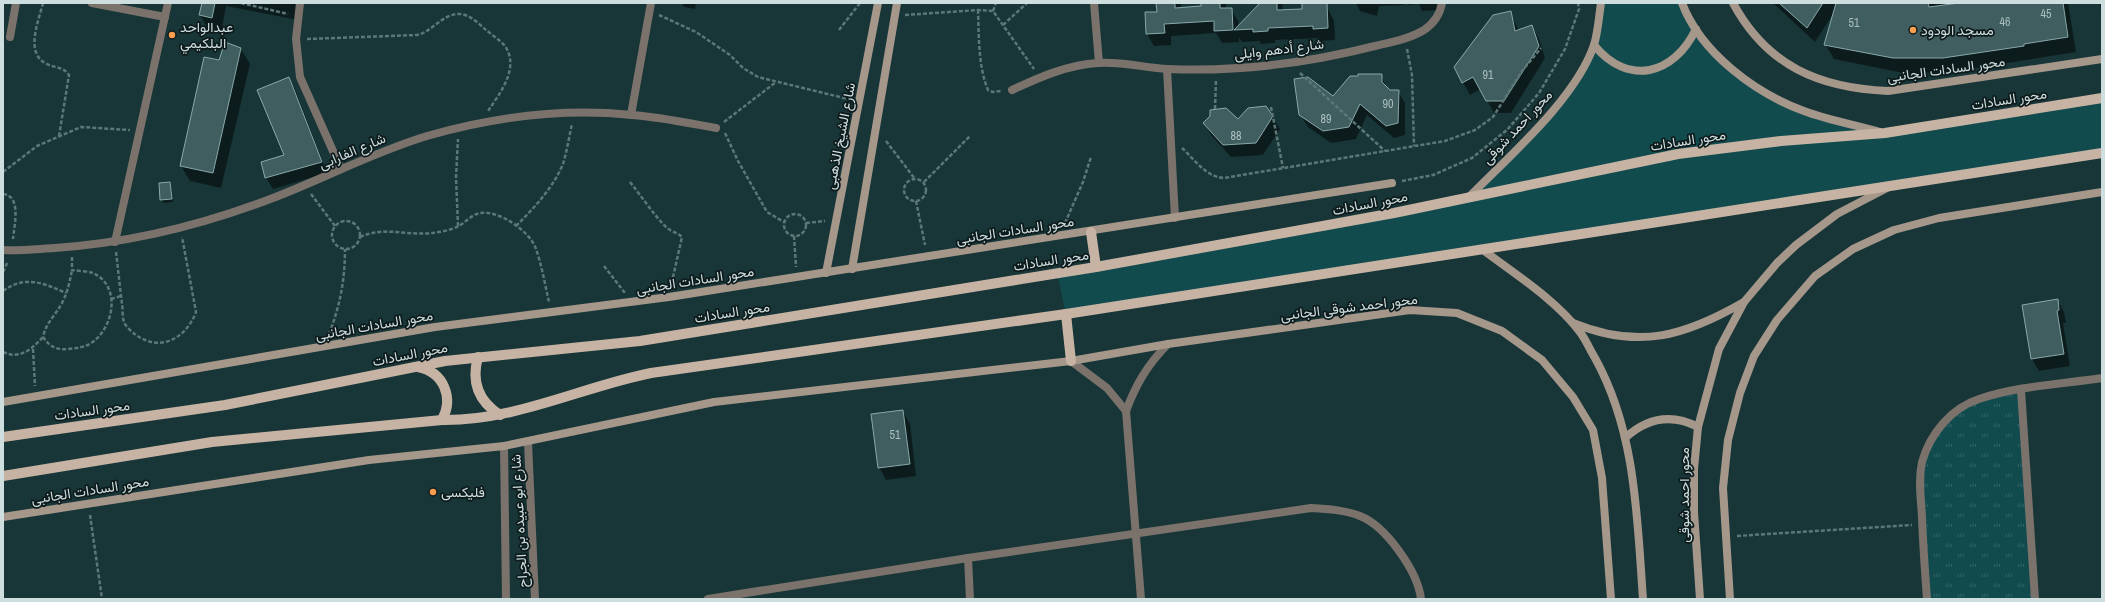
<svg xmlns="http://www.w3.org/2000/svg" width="2105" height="602" viewBox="0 0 2105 602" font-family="'Archivo Narrow',Vazirmatn,sans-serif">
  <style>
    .grass { fill: #114b4e }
    .park { fill: url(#park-tufts) }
    .shadow { fill: #0007 }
    .building { fill: #405e60; stroke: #88a8aa }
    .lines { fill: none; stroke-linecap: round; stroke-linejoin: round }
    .path { stroke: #5d7677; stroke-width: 2.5; stroke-dasharray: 4 2; stroke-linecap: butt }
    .lane { stroke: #7b726b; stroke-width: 8 }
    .street { stroke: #7b726b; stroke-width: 8 }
    .secondary { stroke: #a6978b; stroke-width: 8 }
    .primary { stroke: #c7b3a4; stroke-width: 10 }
    .poi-dot { fill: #fa9f4f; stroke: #0e1b1c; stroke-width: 1.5 }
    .labels { text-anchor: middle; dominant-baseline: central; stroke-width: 3.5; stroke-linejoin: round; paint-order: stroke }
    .number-label { font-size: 12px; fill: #aabebf }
    .poi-label { font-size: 14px; fill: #cededf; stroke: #0e1b1c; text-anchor: start }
    .street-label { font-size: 14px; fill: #cededf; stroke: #0e1b1c }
  </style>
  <defs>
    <pattern id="park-tufts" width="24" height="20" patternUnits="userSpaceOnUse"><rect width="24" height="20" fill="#114b4e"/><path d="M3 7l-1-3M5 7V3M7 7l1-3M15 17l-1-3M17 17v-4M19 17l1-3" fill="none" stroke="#326467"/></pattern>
  </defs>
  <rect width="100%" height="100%" fill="#183638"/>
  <polygon class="grass" points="1601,3 1682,3 1687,16 1729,65 1783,102 1885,133 2102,98 2102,153 1066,314 1057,273 1468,198 1499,166 1571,86 1594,45"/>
  <polygon class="park" points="2021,390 2035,599 1927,599 1922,463 1942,424 1978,399"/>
  <g class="shadow">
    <polygon points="203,3 301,3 298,20 226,6 221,33 209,31 200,15"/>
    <polygon points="682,3 696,3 695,9 684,7"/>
    <polygon points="1157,3 1181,3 1181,9 1202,7 1202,3 1226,3 1226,9 1231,9 1238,21 1239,27 1261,3 1282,3 1283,11 1303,10 1303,3 1325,3 1334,21 1335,40 1321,41 1319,38 1275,40 1275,43 1261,44 1260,41 1242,42 1239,37 1239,42 1222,43 1216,33 1171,36 1171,45 1154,46 1147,34 1158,12"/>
    <polygon points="1356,3 1403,3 1404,5 1379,6 1377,16 1360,11"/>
    <polygon points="1407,3 1439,3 1439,10 1422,11 1419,4 1408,5"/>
    <polygon points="1773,3 1949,3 1949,6 1966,3 2068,3 2076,52 1952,72 1903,73 1834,59 1825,44 1833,14 1815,42"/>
    <polygon points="2100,3 2102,3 2102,18"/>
    <polygon points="1510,12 1519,31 1532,26 1539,39 1545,58 1511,113 1494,113 1481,89 1470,95 1455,68"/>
    <polygon points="241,49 250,64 221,188 190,181 181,166 220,62"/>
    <polygon points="1381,75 1388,90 1398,91 1405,103 1405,135 1394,138 1367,115 1356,139 1331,143 1308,127 1300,114"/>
    <polygon points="289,78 295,89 327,173 273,189 266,178 262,162 285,156"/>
    <polygon points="1272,116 1280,129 1263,155 1231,157 1211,135 1204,123"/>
    <polygon points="170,183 173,202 164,203 161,200"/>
    <polygon points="2057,300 2064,312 2066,323 2063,323 2070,366 2039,371 2032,359"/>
    <polygon points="903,411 910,424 916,476 886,480 879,467"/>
  </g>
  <g class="building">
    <polygon points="202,3 215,3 212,18 199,15"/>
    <polygon points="1156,3 1175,3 1175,8 1201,6 1201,3 1220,3 1220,8 1232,8 1233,30 1214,31 1214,21 1164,24 1165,33 1146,34 1145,12 1157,12"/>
    <polygon points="1260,3 1277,3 1277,10 1302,9 1302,3 1327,3 1328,28 1313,29 1313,26 1268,28 1268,31 1253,32 1253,29 1234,30"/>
    <polygon points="1779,3 1823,3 1807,28"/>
    <polygon points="1836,3 1928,3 1929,7 1959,3 2063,3 2068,37 2024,44 2024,46 1943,58 1893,58 1824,45"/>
    <polygon points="1511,11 1515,31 1532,25 1539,46 1504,101 1486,101 1473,77 1462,83 1454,67 1493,15"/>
    <polygon points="225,42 241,48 213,173 180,166 204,57 219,60"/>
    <polygon points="1358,74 1382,74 1382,82 1390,90 1399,90 1398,123 1386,126 1360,104 1349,127 1323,131 1299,115 1294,79 1308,77 1333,96 1350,76 1358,76"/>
    <polygon points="289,77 322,162 265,178 261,162 284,155 257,90"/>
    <polygon points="1266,106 1273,116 1256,143 1223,145 1203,123 1210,116 1210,110 1226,108 1238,119 1248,108"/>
    <polygon points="170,182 172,199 160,200 159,183"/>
    <polygon points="2058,299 2059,310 2057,311 2064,354 2031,359 2022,305"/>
    <polygon points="903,410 910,464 878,468 871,414"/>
  </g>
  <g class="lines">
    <g class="path">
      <path d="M43 3C39 20 24 54 47 64 55 68 64 67 69 75L59 136"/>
      <polyline points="241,3 288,14"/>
      <path d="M978 10C979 36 978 66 988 90L993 92 1001 91"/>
      <polyline points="993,11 996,3"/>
      <polyline points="659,15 696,32 730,55 743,68 758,77 848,99"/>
      <polyline points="905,15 978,10 993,11 1034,69"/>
      <polyline points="1003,25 1027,3"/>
      <polyline points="839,30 860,3"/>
      <path d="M307 39 417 35C432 32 443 13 460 14 471 15 479 24 486 30 492 35 500 40 505 46 520 68 500 93 488 111"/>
      <polyline points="1407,49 1412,75 1414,146"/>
      <polyline points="1300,73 1385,151"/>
      <polyline points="1271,107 1283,168"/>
      <polyline points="1215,109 1216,80"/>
      <polyline points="724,122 776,82"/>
      <polyline points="725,133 738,161 767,212 784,222"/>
      <polyline points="886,141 915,179"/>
      <path d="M1182 148C1195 160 1206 177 1224 178L1445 141 1475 130 1493 117 1522 71 1541 48"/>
      <polyline points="3,172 37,146 81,127 130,130"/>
      <circle cx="915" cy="190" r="11"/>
      <polyline points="1402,181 1433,175 1472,158 1507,130 1539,93 1565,49 1579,9 1578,3"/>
      <path d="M630 182C642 197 653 214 666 227 671 232 677 232 682 237L671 286"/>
      <polyline points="924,182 970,136"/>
      <path d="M3 194C22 196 14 226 13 239"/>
      <polyline points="311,194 335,226"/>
      <polyline points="916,201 925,245"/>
      <circle cx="795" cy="225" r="11"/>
      <circle cx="346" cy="235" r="14"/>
      <polyline points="806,223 825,221"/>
      <polyline points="1065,223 1083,182 1091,157"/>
      <polyline points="458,226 456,177 458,139"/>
      <path d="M516 226C534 208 553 188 563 164 567 151 569 137 572 124"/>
      <polyline points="794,236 796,267"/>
      <path d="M360 237C384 226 407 236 432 233 441 232 451 230 459 226 466 222 471 215 480 213 499 210 530 231 536 249 542 266 545 285 549 302"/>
      <path d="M116 252C118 269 120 287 122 304 123 309 122 317 124 322 126 327 132 332 136 335 161 353 187 337 196 312L182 237"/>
      <path d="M72 257V270C78 271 87 271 93 273 121 286 114 325 94 341 87 347 78 348 68 349 56 350 50 347 43 337 46 322 57 314 63 301 68 291 70 280 72 270"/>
      <polyline points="604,266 625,293"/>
      <polyline points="3,272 8,261"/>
      <path d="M3 291C25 275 44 283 66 293"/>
      <polyline points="111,299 121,296"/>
      <path d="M329 334C340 306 345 280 345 249"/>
      <polyline points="33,349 35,386"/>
      <path d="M3 352C20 360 32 349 43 337"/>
      <polyline points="90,515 102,599"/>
      <polyline points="1737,536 1912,525"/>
    </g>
    <polyline class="lane" points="10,37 16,3"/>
    <g class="street">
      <polyline points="92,3 165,17"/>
      <polyline points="300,3 296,39 300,77 341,169"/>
      <polyline points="1094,3 1099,63"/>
      <polyline points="1167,69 1175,218"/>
      <path d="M1012 90C1040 77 1067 65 1098 63 1121 61 1145 68 1168 69 1237 72 1308 63 1375 46 1392 42 1409 39 1424 30 1433 24 1440 14 1442 3"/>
      <polyline points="631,115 651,3"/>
      <polyline points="115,242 168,3"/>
      <path d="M3 250C20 251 37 249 55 248 129 243 203 225 273 198 325 178 374 152 427 136 493 117 563 108 632 115 660 117 688 123 716 128"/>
      <polyline points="1071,361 1107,388 1126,411"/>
      <polyline points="2021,390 2035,599"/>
      <polyline points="528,442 535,599"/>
      <polyline points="504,446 506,599"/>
      <polyline points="968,558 970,599"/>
      <path d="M708 599 968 558 1311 508C1328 509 1345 510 1360 516 1386 526 1418 572 1421 599"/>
      <path d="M1141 599 1126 411C1136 384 1148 364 1168 344"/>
      <path d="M1927 599C1925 572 1923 544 1922 517 1921 499 1918 480 1922 462 1930 434 1951 408 1979 399 2017 386 2062 384 2102 378"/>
    </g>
    <g class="secondary">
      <path d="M1682 3C1701 53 1755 93 1804 111 1828 120 1855 125 1880 132"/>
      <path d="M1733 3C1767 66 1819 88 1888 91L2102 59"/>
      <path d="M1594 45C1628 87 1674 75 1696 29"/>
      <path d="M1468 198C1508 157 1575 100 1594 45 1598 32 1599 16 1601 3"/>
      <path d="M1483 250C1515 274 1556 300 1580 332 1586 340 1590 350 1595 358 1636 432 1637 517 1643 599"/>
      <polyline points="852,269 897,3"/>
      <polyline points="826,273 878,3"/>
      <path d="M1573 323C1639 350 1685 336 1744 302"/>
      <polyline points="3,402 435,327 669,297 1392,183"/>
      <path d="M1625 438C1647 418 1671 413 1698 427"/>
      <polyline points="3,517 369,460 504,446 714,402 1071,361 1168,344 1410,310 1457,313 1502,331 1542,360 1573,397 1593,430 1602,478 1611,599"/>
      <polyline points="1700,599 1694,512 1694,469 1698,427 1719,349 1744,302 1777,263 1796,245 1837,214 1887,188"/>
      <polyline points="1730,599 1723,488 1728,440 1740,393 1754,356 1777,320 1815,276 1853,249 1894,230 1939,218 2102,192"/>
    </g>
    <g class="primary">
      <polyline points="1091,232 1096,267"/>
      <polyline points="1066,314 1071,361"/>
      <path d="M478 357C471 382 478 401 500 415"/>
      <path d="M418 367C444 372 454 398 442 420"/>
      <polyline points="3,437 225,405 445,361 640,341 1096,267 1394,213 1678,154 1781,141 1885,133 2102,98"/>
      <path d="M3 476 212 442 442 420C516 421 581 387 651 373L1066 314 2102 153"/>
    </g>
  </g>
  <g class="poi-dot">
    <circle cx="1913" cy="30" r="4"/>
    <circle cx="172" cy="35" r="4"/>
    <circle cx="433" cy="492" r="4"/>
  </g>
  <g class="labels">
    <g class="number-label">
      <text x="2046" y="14">45</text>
      <text x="2005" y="22">46</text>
      <text x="1854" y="23">51</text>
      <text x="1488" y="75">91</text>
      <text x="1388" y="104">90</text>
      <text x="1326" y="119">89</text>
      <text x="1236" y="136">88</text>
      <text x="895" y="435">51</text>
    </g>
    <g class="poi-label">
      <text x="180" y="27">عبدالواحد<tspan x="180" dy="16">البلكيمي</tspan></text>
      <text x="1921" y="30">مسجد الودود</text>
      <text x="441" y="492">فليكسى</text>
    </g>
    <g class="street-label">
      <text transform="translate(1279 49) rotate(-7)">شارع أدهم وايلى</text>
      <text transform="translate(1946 69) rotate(-8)">محور السادات الجانبى</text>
      <text transform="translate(2009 99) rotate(-9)">محور السادات</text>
      <text transform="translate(1517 127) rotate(-47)">محور احمد شوقى</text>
      <text transform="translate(840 136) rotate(-79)">شارع الشيخ الذهبى</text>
      <text transform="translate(1688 140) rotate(-9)">محور السادات</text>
      <text transform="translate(352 151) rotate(-23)">شارع الفارابى</text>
      <text transform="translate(1370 203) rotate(-11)">محور السادات</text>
      <text transform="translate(1015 230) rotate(-9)">محور السادات الجانبى</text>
      <text transform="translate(1051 260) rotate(-9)">محور السادات</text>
      <text transform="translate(695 280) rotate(-9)">محور السادات الجانبى</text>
      <text transform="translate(1349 307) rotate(-7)">محور احمد شوقى الجانبى</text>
      <text transform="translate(732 312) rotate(-9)">محور السادات</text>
      <text transform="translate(374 325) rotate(-10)">محور السادات الجانبى</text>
      <text transform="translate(410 354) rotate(-11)">محور السادات</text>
      <text transform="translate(92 410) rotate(-8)">محور السادات</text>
      <text transform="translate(90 490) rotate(-9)">محور السادات الجانبى</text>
      <text transform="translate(1684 495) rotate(-90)">محور احمد شوقى</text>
      <text transform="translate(519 521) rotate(-93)">شارع ابو عبيده بن الجراح</text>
    </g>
  </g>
  <rect width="2105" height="602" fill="none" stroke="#cededf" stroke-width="8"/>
</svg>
